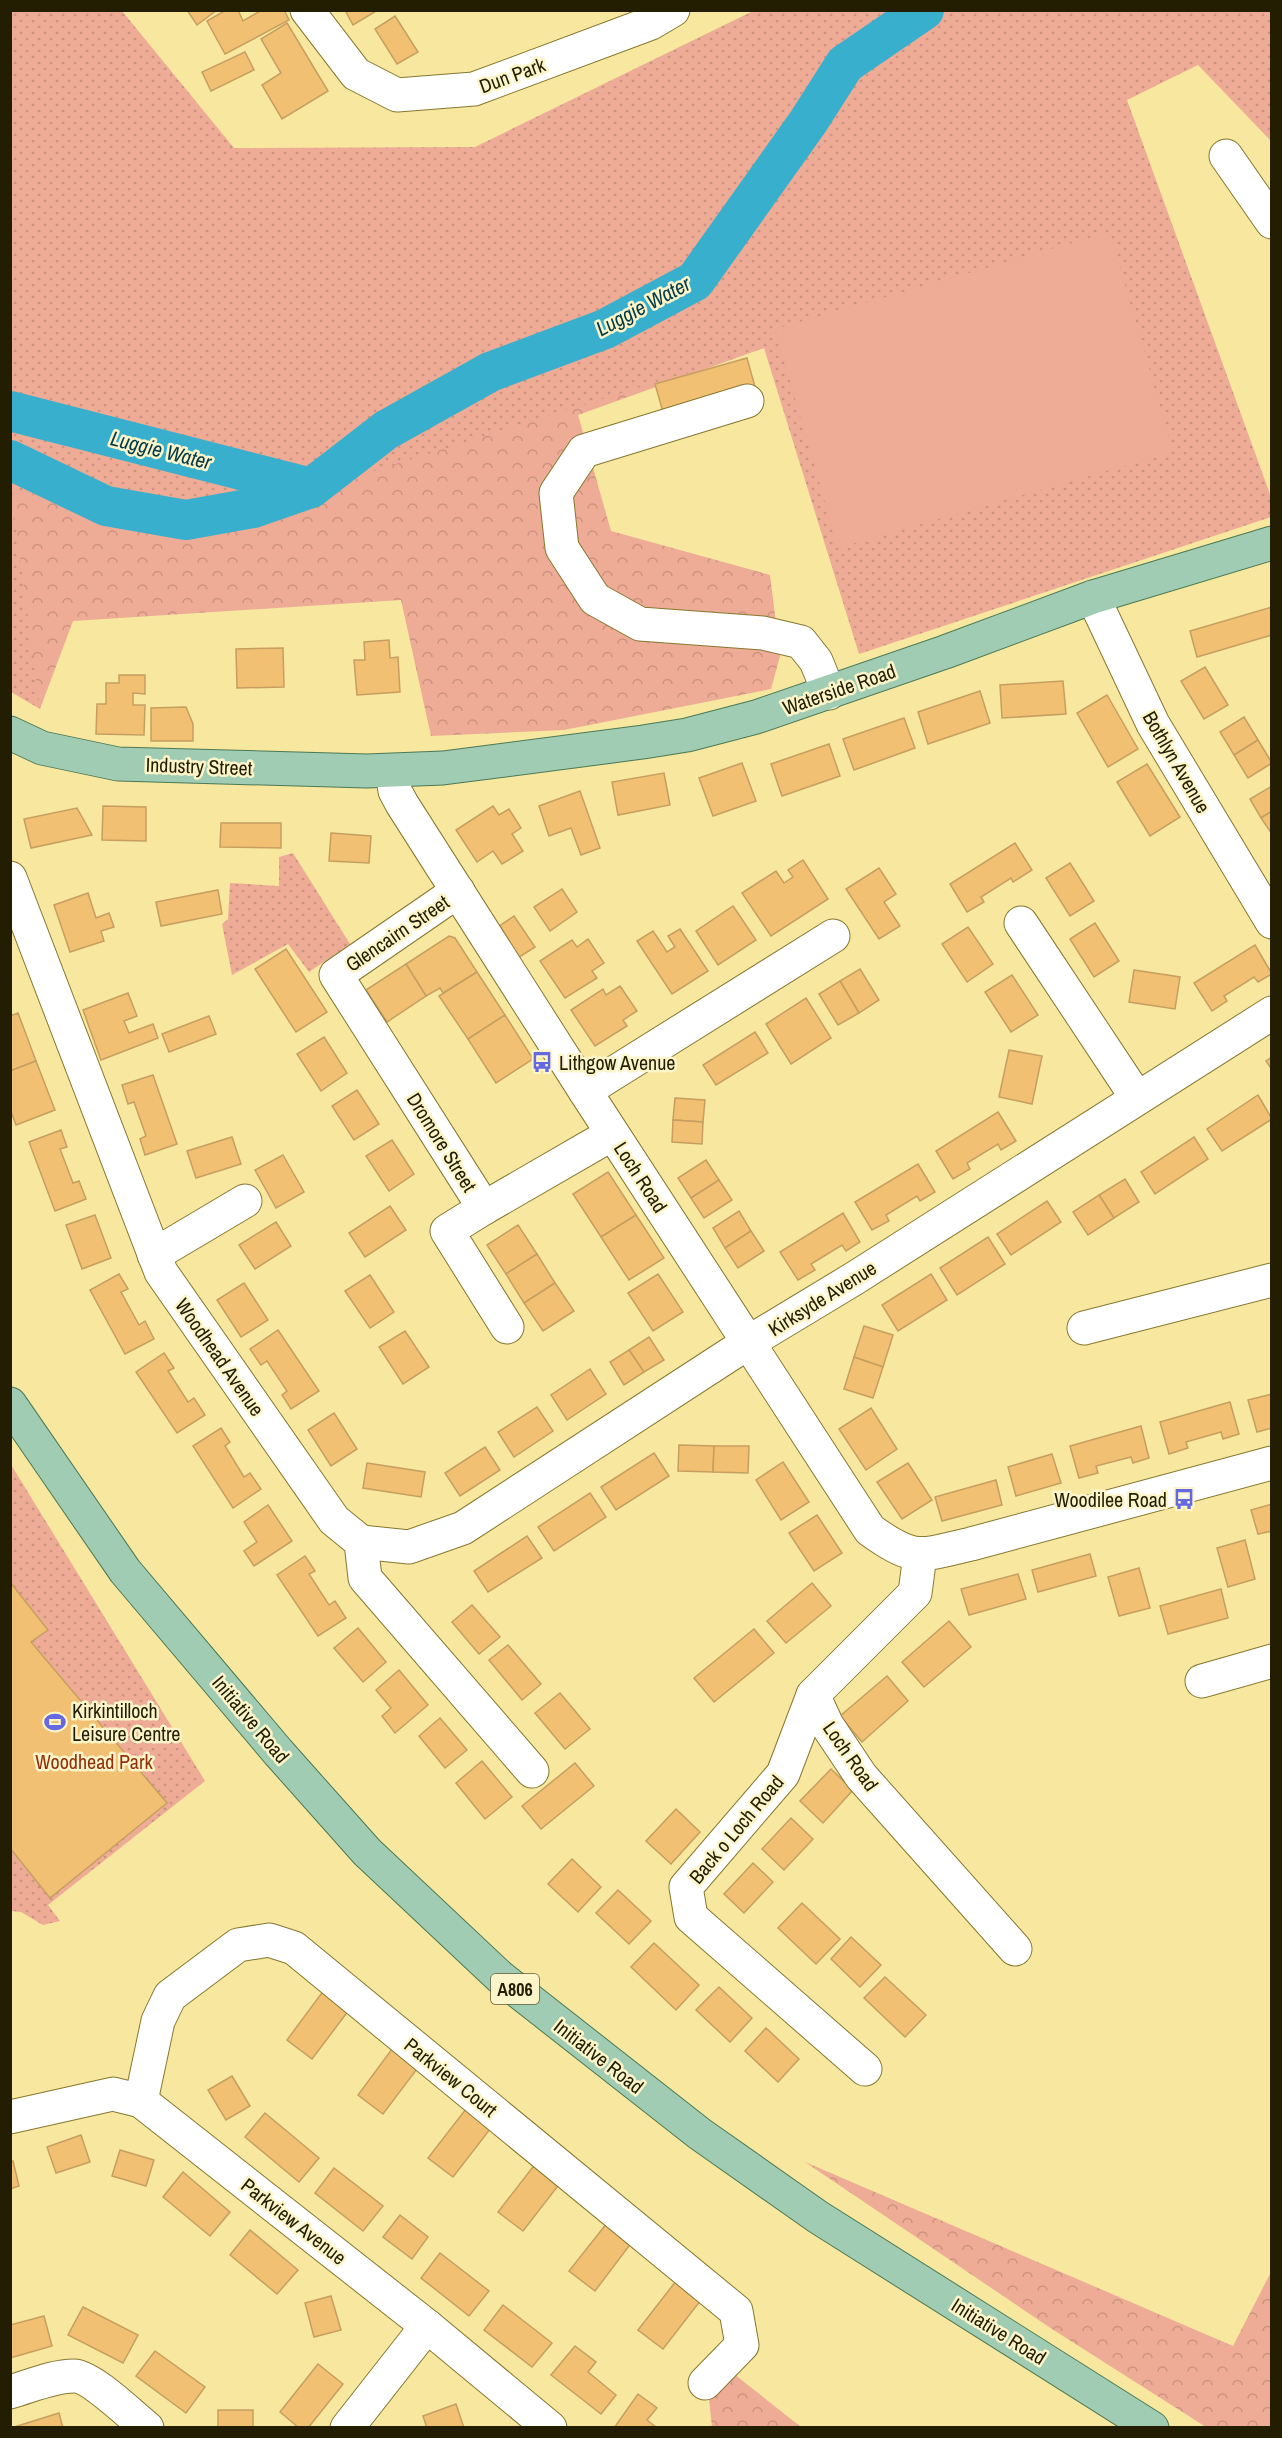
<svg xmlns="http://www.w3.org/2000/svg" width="1282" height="2438" viewBox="0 0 1282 2438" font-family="'Archivo Narrow',sans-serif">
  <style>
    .forest { fill: url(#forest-crowns) }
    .park { fill: url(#park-dots) }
    .garden { fill: #eeab96 }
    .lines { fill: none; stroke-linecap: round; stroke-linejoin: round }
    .river { stroke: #38b0cd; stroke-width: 40 }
    .building { fill: #f1c072; stroke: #c69f60; stroke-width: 1.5 }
    .minor-casing { stroke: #867830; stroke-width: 35 }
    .major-casing { stroke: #4b7954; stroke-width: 35 }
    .minor { stroke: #fff; stroke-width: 33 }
    .major { stroke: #a0ccb3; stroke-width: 33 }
    .labels { text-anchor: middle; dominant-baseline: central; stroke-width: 5; stroke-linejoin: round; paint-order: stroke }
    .shield { fill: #fdf5ca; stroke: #645e3d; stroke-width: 1.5 }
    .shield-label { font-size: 18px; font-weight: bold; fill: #231d01 }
    .street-label { font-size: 20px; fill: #231d01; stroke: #fdf5ca }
    .poi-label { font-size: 20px; fill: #231d01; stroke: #fdf5ca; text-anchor: start }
    .park-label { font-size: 20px; fill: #932f0a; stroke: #fdf5ca }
    .water-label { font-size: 21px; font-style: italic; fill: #033a47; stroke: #fdf5ca }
  </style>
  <defs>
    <pattern id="forest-crowns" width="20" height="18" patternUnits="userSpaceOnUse" patternTransform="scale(1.5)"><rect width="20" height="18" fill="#eeab96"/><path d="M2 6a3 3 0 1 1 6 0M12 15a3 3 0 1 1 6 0" fill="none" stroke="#cc9380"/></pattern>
    <pattern id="park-dots" width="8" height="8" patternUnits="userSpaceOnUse" patternTransform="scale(1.5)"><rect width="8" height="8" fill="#eeab96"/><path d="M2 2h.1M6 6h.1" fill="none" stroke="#cc9380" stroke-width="1.8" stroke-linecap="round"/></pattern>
  </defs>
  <rect width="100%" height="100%" fill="#f7e79f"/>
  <g class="forest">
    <polygon points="764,348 578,415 611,531 770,575 780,656 771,689 564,730 431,736 401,600 73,621 40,709 11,688 10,400"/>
    <polygon points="805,2162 1233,2346 1271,2272 1271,2427 1206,2427 1052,2329"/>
    <polygon points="734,2374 801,2427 712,2427 709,2399"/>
  </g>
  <g class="park">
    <polygon points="11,11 122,11 234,148 475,147 753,11 1271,11 1271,141 1198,65 1127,100 1271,497 1271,517 859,654 764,348 285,499 11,491 40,709 11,692"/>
    <polygon points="293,853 350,944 309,972 288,944 232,975 222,924 228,919 230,883 279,886 279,857"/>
    <polygon points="10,1463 205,1781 48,1905 60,1921 43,1925 21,1912 11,1911"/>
  </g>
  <polygon class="garden" points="1110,232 1173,452 838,548 775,329"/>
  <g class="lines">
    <g class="river">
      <polyline points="10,411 311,488"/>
      <polyline points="10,460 106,506 186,520 253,508 311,488 386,430 490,372 605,329 695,281 808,122 845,64 924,10"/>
    </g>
  </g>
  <g class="building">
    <polygon points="187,10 217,10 197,25"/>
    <polygon points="226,10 238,10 243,21 262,10 284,10 289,20 225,54 207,21"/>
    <polygon points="345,10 378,10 353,25"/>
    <polygon points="395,16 418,52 397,64 375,29"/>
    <polygon points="287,23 328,91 282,119 262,85 281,73 261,39"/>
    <polygon points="245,52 254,70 211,91 202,72"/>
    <polygon points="747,358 755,387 663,412 655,384"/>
    <polygon points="1272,607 1272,635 1197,657 1190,631"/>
    <polygon points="389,640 390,658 398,657 400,692 357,695 354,660 365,660 364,642"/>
    <polygon points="283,648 284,687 237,688 236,649"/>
    <polygon points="1205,667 1228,705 1204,719 1181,681"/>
    <polygon points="119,675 145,675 145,694 133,693 133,705 145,705 144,735 96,734 97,704 106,704 106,683 119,683"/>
    <polygon points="1063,681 1066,714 1002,718 1000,685"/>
    <polygon points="980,691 990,723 928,744 918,712"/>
    <polygon points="1107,695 1138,749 1108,767 1077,713"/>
    <polygon points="186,707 193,724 193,741 151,741 151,708"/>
    <polygon points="1244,717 1258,740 1234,755 1220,732"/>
    <polygon points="904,718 915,748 854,770 843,739"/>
    <polygon points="1258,740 1272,763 1248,778 1234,755"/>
    <polygon points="829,744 840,776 782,796 771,764"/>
    <polygon points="742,763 756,801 713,816 699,778"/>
    <polygon points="1147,764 1180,817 1150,836 1117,782"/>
    <polygon points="664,773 670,805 618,815 612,782"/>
    <polygon points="1272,786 1272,811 1261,818 1250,799"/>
    <polygon points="580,791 600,848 581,855 571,828 549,836 539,806"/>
    <polygon points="103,806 146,807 146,841 102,840"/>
    <polygon points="493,806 499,815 509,809 521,828 512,834 523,851 502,864 493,851 477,862 456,830"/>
    <polygon points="77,808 92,835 31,848 24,819"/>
    <polygon points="1272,811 1272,834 1261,818"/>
    <polygon points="221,823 281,823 281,848 220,847"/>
    <polygon points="331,833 371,836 369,863 329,861"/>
    <polygon points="1015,843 1032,870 1013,882 1011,878 981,897 984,902 967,912 950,884"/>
    <polygon points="803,860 828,899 771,936 742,893 776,871 784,883 793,877 788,870"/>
    <polygon points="1070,863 1094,901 1070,916 1046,878"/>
    <polygon points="879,868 896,894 884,902 900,926 879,939 846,889"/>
    <polygon points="562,889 577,912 550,931 534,907"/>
    <polygon points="218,890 222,914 161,926 156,902"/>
    <polygon points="88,893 96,918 109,913 114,927 101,931 104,941 70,952 54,905"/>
    <polygon points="733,906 756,940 718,965 696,931"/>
    <polygon points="514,916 535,947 518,958 498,927"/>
    <polygon points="1095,923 1119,961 1094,977 1070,939"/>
    <polygon points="968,927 993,964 967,982 942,944"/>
    <polygon points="680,929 708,971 672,994 637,941 653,931 667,952 675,947 668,936"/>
    <polygon points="449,936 455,938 477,972 443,993 440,988 426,996 406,964"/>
    <polygon points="588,939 604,963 592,971 597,978 565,998 540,961 572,940 577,947"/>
    <polygon points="1255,945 1272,974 1258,982 1254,977 1224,996 1227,1001 1212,1011 1194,983"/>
    <polygon points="286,949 327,1012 296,1032 255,969"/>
    <polygon points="406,964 426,996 387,1022 366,990"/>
    <polygon points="860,969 879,1000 859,1013 840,981"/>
    <polygon points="1134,970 1180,977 1175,1009 1129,1002"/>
    <polygon points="477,972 505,1015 468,1039 439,996"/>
    <polygon points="1012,975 1038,1015 1011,1032 985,992"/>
    <polygon points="840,981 859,1013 838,1025 819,994"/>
    <polygon points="620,986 637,1011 623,1020 627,1026 595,1046 571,1010 603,989 606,995"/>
    <polygon points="128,993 137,1016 124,1021 129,1033 153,1024 158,1038 101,1060 83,1010"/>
    <polygon points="806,998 831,1038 791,1064 766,1024"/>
    <polygon points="18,1013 36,1061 10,1071 10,1016"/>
    <polygon points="505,1015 533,1059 496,1083 468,1039"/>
    <polygon points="209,1016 216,1034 169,1052 162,1034"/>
    <polygon points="755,1032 768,1053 716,1085 703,1065"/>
    <polygon points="324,1037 347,1073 321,1091 297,1054"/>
    <polygon points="1009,1050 1042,1056 1032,1104 999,1097"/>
    <polygon points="1272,1057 1272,1070 1266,1061"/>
    <polygon points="36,1061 55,1110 16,1125 10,1109 10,1071"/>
    <polygon points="153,1075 177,1144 145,1155 140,1139 146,1136 134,1102 128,1104 122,1085"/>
    <polygon points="357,1090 379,1124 354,1140 332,1106"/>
    <polygon points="1258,1095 1272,1119 1222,1151 1207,1129"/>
    <polygon points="675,1098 705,1100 703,1122 673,1120"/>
    <polygon points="998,1112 1016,1141 1001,1150 998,1144 967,1163 970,1169 953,1179 936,1151"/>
    <polygon points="673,1120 703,1122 702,1144 672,1142"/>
    <polygon points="61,1130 67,1147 60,1149 73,1183 79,1181 86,1199 55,1211 29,1142"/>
    <polygon points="232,1137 241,1164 196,1178 187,1151"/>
    <polygon points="1194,1137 1208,1159 1155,1194 1141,1172"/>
    <polygon points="392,1140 414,1174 389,1191 366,1156"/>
    <polygon points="283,1155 304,1192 276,1208 255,1170"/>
    <polygon points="706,1160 719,1180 691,1198 678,1178"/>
    <polygon points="918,1164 935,1192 920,1201 917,1196 886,1215 889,1221 872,1230 855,1202"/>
    <polygon points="608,1172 636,1215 601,1237 573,1194"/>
    <polygon points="1125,1179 1139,1202 1114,1218 1099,1195"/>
    <polygon points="719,1180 732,1200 704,1218 691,1198"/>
    <polygon points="1099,1195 1114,1218 1088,1235 1073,1212"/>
    <polygon points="1047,1201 1061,1222 1011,1255 997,1234"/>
    <polygon points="390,1206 406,1230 365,1257 349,1233"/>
    <polygon points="739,1211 751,1231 725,1248 713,1228"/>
    <polygon points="843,1213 860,1242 846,1251 842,1245 811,1264 815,1270 798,1280 780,1252"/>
    <polygon points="95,1215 111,1258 82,1269 66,1225"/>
    <polygon points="636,1215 664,1258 629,1280 601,1237"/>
    <polygon points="276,1222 291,1246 255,1269 239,1245"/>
    <polygon points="518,1225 537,1254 506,1274 487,1245"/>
    <polygon points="751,1231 764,1251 738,1268 725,1248"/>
    <polygon points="988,1237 1005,1264 957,1295 940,1268"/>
    <polygon points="537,1254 555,1283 524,1303 506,1274"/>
    <polygon points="119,1274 128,1289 121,1292 139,1325 145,1321 154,1339 125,1354 90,1290"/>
    <polygon points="658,1274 683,1312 653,1331 628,1293"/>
    <polygon points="931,1274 947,1300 898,1331 882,1305"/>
    <polygon points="370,1275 394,1312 370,1328 345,1291"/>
    <polygon points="244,1283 268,1320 241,1337 217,1300"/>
    <polygon points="555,1283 574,1311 543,1331 524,1303"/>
    <polygon points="864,1326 893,1335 883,1367 854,1357"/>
    <polygon points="278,1330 319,1391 291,1409 282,1395 287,1391 267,1361 261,1365 250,1349"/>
    <polygon points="405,1331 429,1367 403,1384 379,1347"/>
    <polygon points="649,1337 664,1360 644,1372 629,1350"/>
    <polygon points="629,1350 644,1372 624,1385 610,1362"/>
    <polygon points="164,1353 174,1368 168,1371 188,1402 194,1398 205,1415 177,1433 136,1372"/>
    <polygon points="854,1357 883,1367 873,1398 844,1389"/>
    <polygon points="590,1369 606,1394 567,1420 551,1395"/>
    <polygon points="1272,1394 1272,1428 1257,1432 1248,1400"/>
    <polygon points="1230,1402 1239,1434 1223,1439 1221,1432 1186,1442 1188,1448 1169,1454 1160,1422"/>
    <polygon points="537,1407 553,1431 514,1457 498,1432"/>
    <polygon points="871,1408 897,1449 866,1470 839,1429"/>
    <polygon points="334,1413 357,1449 331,1466 308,1430"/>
    <polygon points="1141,1426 1149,1458 1133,1463 1131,1457 1096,1466 1098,1473 1079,1478 1070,1446"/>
    <polygon points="221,1428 230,1442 225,1446 244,1477 250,1473 261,1489 233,1508 193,1446"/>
    <polygon points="679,1445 714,1446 713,1472 678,1471"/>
    <polygon points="714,1446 749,1446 748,1473 713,1472"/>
    <polygon points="485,1447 500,1470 460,1496 445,1473"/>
    <polygon points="654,1453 669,1476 616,1510 601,1487"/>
    <polygon points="1052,1454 1061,1483 1016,1496 1008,1467"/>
    <polygon points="783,1462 809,1502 781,1520 756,1480"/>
    <polygon points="367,1463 425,1472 421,1497 363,1488"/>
    <polygon points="908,1463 932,1500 902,1519 877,1482"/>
    <polygon points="996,1480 1002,1505 942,1521 935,1497"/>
    <polygon points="590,1493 606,1517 554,1551 538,1527"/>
    <polygon points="1272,1504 1272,1531 1258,1534 1251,1510"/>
    <polygon points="268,1505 292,1541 254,1566 244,1551 257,1542 244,1522"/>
    <polygon points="817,1515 842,1553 814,1571 789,1533"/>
    <polygon points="527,1536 542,1558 488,1592 474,1571"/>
    <polygon points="1245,1540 1255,1579 1228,1587 1217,1548"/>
    <polygon points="1090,1554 1096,1576 1038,1592 1032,1570"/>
    <polygon points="305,1556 315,1571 309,1574 329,1605 335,1601 346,1618 318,1636 277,1575"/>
    <polygon points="1139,1568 1150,1608 1119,1616 1108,1577"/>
    <polygon points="1018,1574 1026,1599 969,1615 961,1589"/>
    <polygon points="10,1582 48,1630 31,1642 167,1803 50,1898 10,1848"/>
    <polygon points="812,1583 831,1606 786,1643 767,1621"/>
    <polygon points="1221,1589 1228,1618 1168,1634 1160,1606"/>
    <polygon points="472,1605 500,1637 479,1654 452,1622"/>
    <polygon points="949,1621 971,1647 924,1687 902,1662"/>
    <polygon points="358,1628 386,1662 363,1682 334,1648"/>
    <polygon points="754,1629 774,1653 714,1702 694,1678"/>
    <polygon points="508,1645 541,1684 522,1700 489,1660"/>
    <polygon points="399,1670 428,1705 395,1733 382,1716 391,1708 376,1690"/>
    <polygon points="887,1676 908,1701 862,1742 840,1716"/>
    <polygon points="560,1693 590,1729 565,1749 535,1713"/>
    <polygon points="440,1718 467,1750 445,1768 419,1736"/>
    <polygon points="482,1761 512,1797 485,1819 456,1783"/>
    <polygon points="575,1763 594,1786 541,1829 522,1806"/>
    <polygon points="831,1769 853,1790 823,1823 800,1801"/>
    <polygon points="676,1809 700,1832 671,1864 646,1841"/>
    <polygon points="791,1818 813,1839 784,1870 762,1849"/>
    <polygon points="572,1859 601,1887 578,1912 548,1884"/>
    <polygon points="753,1863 773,1882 744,1913 724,1894"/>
    <polygon points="618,1890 651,1921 629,1944 596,1913"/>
    <polygon points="802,1903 840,1939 816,1964 778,1928"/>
    <polygon points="851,1937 881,1965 860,1987 831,1959"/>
    <polygon points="654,1943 699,1985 676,2010 631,1967"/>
    <polygon points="885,1977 926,2015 905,2037 864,1998"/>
    <polygon points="719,1987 752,2018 730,2042 696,2010"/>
    <polygon points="324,1990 349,2010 312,2059 287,2040"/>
    <polygon points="766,2028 799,2059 778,2082 745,2051"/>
    <polygon points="395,2045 420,2065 383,2114 358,2095"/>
    <polygon points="232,2076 250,2106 226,2120 208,2090"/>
    <polygon points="466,2109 491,2128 453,2177 428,2158"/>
    <polygon points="265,2113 319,2158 299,2182 245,2137"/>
    <polygon points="81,2135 90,2162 56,2173 47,2147"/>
    <polygon points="120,2150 154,2160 146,2186 112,2176"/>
    <polygon points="13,2161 19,2186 10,2189 10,2162"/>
    <polygon points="536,2163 561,2182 523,2231 498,2212"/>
    <polygon points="334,2168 383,2206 363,2231 315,2193"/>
    <polygon points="183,2172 230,2212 210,2236 163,2197"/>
    <polygon points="400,2215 428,2237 412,2259 383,2237"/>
    <polygon points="607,2223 632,2242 595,2291 569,2271"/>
    <polygon points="250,2230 298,2270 277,2294 230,2255"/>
    <polygon points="440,2253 489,2291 469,2316 421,2278"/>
    <polygon points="676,2281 701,2300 663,2349 638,2330"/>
    <polygon points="331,2296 341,2330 314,2337 305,2303"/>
    <polygon points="503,2305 552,2343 532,2367 484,2330"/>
    <polygon points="83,2307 138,2335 123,2363 68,2335"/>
    <polygon points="44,2316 52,2346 10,2358 10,2325"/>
    <polygon points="575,2346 596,2362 588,2372 616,2395 601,2414 551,2375"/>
    <polygon points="155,2351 205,2387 186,2413 136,2376"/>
    <polygon points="318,2364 343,2384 308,2428 299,2428 280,2412"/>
    <polygon points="638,2394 657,2408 647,2420 657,2428 614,2428"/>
    <polygon points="456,2404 464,2428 427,2428 423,2416"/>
    <rect x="218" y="2410" width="35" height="18"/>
    <polygon points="59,2413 63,2428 11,2428"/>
  </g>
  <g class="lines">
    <defs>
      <g id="minor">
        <polyline points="307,10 356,74 397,95 474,89 651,23 673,10"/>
        <polyline points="1226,156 1272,222"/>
        <polyline points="747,401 584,451 556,493 562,548 595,599 640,624 763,633 801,642 816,661 829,693"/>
        <polyline points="1093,597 1153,724 1272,922"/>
        <path d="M392 771 395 791 402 804 585 1091 870 1530C915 1562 919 1556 971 1544L1272 1463"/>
        <polyline points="10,878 161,1272 334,1520 361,1542 365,1578 532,1771"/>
        <polyline points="458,891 336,975 484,1208 447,1231 507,1327"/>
        <polyline points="1021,923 1137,1098"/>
        <polyline points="585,1091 833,936"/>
        <polyline points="484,1208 612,1134"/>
        <polyline points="154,1255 245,1201"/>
        <polyline points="1084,1328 1272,1280"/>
        <polyline points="361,1542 409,1547 463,1528 749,1342 855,1278 1272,1013"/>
        <polyline points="1202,1681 1272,1661"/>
        <polyline points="813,1695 827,1725 861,1776 1015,1949"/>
        <polyline points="865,2069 691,1917 686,1887 783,1774 813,1695 915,1593 920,1555"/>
        <polyline points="141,2101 158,2021 170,1996 238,1945 269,1940 294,1948 736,2311 742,2345 705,2383"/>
        <polyline points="10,2117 113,2094 141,2101 427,2326 550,2428"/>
        <path d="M10 2392C31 2386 53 2376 74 2376 91 2376 132 2416 147 2428"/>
        <polyline points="347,2428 427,2326"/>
      </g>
      <g id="major">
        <polyline points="10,733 42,748 118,764 367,771 443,768 643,742 687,735 756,717 945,652 1093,597 1272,543"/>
        <polyline points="10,1404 125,1571 278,1752 367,1852 500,1977 700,2134 818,2217 1152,2428"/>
      </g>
    </defs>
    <use href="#minor" class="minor-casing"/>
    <use href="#major" class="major-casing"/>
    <use href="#minor" class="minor"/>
    <use href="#major" class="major"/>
  </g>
  <defs>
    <symbol id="bus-bare" viewBox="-9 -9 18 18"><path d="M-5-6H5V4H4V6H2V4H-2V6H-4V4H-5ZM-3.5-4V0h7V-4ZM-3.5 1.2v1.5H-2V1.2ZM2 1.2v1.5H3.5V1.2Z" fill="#6468e1" stroke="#fdf5ca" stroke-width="2.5" paint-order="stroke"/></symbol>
    <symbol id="stadium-bare" viewBox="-9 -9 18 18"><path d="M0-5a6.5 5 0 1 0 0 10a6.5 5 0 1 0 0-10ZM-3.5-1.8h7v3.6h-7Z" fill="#6468e1" stroke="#fdf5ca" stroke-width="2.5" paint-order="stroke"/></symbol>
  </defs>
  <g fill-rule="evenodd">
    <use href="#bus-bare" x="527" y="1047" width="30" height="30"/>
    <use href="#bus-bare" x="1169" y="1484" width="30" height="30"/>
    <use href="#stadium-bare" x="40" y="1707" width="30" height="30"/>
  </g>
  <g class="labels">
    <rect class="shield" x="491" y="1974" width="48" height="30" rx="4.5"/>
    <g class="shield-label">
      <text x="515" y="1989">A806</text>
    </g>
    <g class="street-label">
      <text transform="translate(512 75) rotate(-20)">Dun Park</text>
      <text transform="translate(839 689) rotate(-19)">Waterside Road</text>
      <text transform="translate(1177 762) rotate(60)">Bothlyn Avenue</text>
      <text transform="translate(199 766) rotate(2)">Industry Street</text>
      <text transform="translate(397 933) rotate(-34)">Glencairn Street</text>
      <text transform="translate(442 1142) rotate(58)">Dromore Street</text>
      <text transform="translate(641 1177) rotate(57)">Loch Road</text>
      <text transform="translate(822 1298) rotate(-32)">Kirksyde Avenue</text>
      <text transform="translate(220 1357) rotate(55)">Woodhead Avenue</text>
      <text transform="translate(251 1719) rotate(50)">Initiative Road</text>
      <text transform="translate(851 1756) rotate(55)">Loch Road</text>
      <text transform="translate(736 1829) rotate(-50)">Back o Loch Road</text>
      <text transform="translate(599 2056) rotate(38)">Initiative Road</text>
      <text transform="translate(451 2077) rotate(39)">Parkview Court</text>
      <text transform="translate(294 2221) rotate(38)">Parkview Avenue</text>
      <text transform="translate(999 2331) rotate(32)">Initiative Road</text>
    </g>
    <g class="poi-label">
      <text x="559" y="1062">Lithgow Avenue</text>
      <text x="1167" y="1499" text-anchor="end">Woodilee Road</text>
      <text x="72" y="1710">Kirkintilloch<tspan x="72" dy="23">Leisure Centre</tspan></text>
    </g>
    <g class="park-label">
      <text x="94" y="1761">Woodhead Park</text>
    </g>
    <g class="water-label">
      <text transform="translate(643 306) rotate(-28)">Luggie Water</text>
      <text transform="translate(161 450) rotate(14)">Luggie Water</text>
    </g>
  </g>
  <rect width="1282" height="2438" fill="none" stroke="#231d01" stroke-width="24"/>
</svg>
